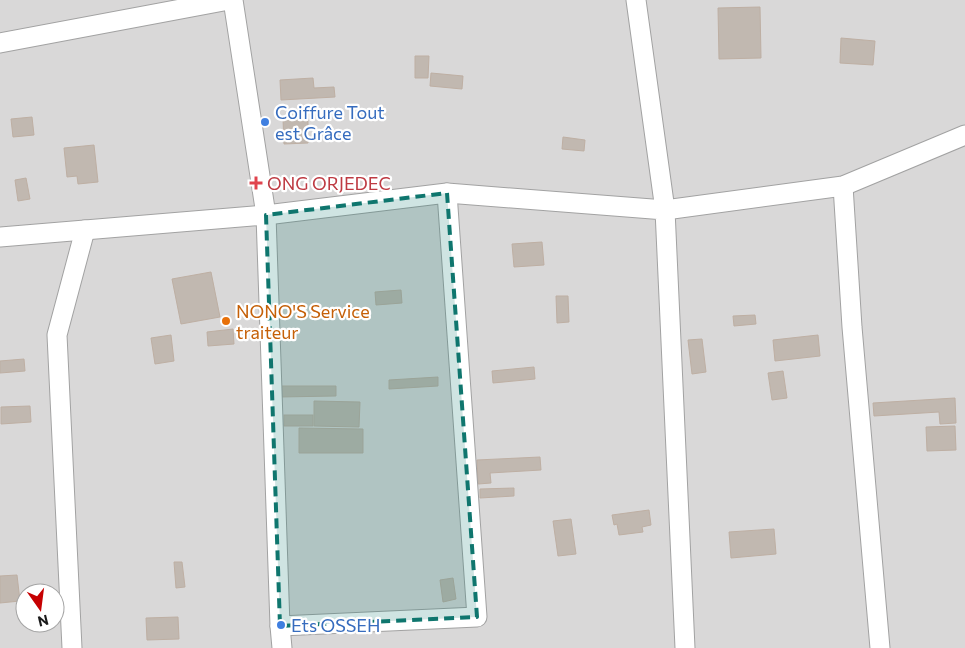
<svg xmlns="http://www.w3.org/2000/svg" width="965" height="648" viewBox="0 0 965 648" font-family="Commissioner,sans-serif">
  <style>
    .residential { fill: #d9d8d8; fill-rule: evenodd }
    .building { fill: #c1b8b0; stroke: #beafa3 }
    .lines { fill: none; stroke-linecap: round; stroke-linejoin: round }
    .street-casing { stroke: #a2a2a2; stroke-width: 21 }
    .street { stroke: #fff; stroke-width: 19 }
    .marked { fill: #0f766e; fill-opacity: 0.2; stroke: #0f766e; stroke-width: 4; stroke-dasharray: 10 6; stroke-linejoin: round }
    .shop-dot { fill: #3f7fe0; stroke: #fff; stroke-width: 2 }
    .health-dot { fill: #e0444e; stroke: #fff; stroke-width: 2 }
    .food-dot { fill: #e8710a; stroke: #fff; stroke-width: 2 }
    .labels { text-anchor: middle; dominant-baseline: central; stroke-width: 4.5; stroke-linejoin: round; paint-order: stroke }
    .shop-label { font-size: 18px; fill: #366cbe; stroke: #fff; text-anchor: start }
    .health-label { font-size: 18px; fill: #be3a42; stroke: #fff; text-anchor: start }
    .food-label { font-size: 18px; fill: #c56008; stroke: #fff; text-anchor: start }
  </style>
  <rect width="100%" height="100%" fill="#ede9e0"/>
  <path class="residential" d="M0 0H965V648H0ZM25 593H55V623H25Z"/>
  <g class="building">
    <polygon points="760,7 761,58 719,59 718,8"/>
    <polygon points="841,38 875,41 873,65 840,63"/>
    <polygon points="415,56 429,56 428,78 415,78"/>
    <polygon points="431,73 463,76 462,89 430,86"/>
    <polygon points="313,78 314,88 334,87 335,97 281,100 280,80"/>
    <polygon points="32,117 34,135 13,137 11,119"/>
    <polygon points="308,118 308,143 284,144 283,119"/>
    <polygon points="563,137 585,140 584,151 562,149"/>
    <polygon points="94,145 98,182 78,184 77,176 67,177 64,148"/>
    <polygon points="26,178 30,199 18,201 15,180"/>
    <polygon points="542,242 544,265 514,267 512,244"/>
    <polygon points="211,272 220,317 181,324 172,279"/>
    <polygon points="401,290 402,303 376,305 375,292"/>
    <polygon points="556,296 568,296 569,322 557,323"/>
    <polygon points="755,315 756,324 734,326 733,316"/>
    <polygon points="233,329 234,344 208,346 207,332"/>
    <polygon points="171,335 174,361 155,364 151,338"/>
    <polygon points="818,335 820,356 775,361 773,340"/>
    <polygon points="702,339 706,372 692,374 688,340"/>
    <polygon points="24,359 25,371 0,373 0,361"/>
    <polygon points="534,367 535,379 493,383 492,371"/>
    <polygon points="783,371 787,398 772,400 768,373"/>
    <polygon points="438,377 438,386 389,389 389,380"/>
    <polygon points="279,386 336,386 336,396 279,397"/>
    <polygon points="955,398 956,423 940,424 939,412 874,416 873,403"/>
    <polygon points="314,401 360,402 359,427 314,426"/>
    <polygon points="30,406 31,422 1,424 1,407"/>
    <rect x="284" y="415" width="29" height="11"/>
    <polygon points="955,426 956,450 927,451 926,427"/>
    <polygon points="299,428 363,429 363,453 299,453"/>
    <polygon points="540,457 541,470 490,473 491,483 478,484 477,460"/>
    <polygon points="514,488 514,496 480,498 480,489"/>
    <polygon points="649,510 651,525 642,527 643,532 619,535 617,524 614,525 612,515"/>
    <polygon points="571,519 576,554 558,556 553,521"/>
    <polygon points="774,529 776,554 731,558 729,532"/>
    <polygon points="174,562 182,562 185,587 176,588"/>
    <polygon points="17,575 20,601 0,603 0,576"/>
    <polygon points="453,578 456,599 443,602 440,580"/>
    <polygon points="178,617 179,639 147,640 146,618"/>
  </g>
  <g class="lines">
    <defs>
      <g id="street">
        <polyline points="233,0 266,215 280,626 282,648"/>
        <polyline points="636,0 665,210 843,186 965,135"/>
        <polyline points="0,43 229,0"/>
        <polyline points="843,186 852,327 880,648"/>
        <polyline points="0,237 266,215 447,193 665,210 685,648"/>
        <polyline points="280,626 477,617 447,193"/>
        <polyline points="72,648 57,335 85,230"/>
      </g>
    </defs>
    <use href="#street" class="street-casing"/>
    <use href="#street" class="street"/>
  </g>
  <path class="marked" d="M447 193 477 617 280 626 266 215Z"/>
  <g class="shop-dot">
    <circle cx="265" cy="122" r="5"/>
    <circle cx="281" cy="625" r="5"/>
  </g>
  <path class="health-dot" d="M253.5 175.5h5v5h5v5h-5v5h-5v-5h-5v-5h5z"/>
  <circle class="food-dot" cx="226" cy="321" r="5"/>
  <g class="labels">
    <g class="shop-label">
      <text x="275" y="112">Coiffure Tout<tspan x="275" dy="21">est Grâce</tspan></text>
      <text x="291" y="625">Ets OSSEH</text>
    </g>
    <g class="health-label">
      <text x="267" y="183">ONG ORJEDEC</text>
    </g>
    <g class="food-label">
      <text x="236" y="311">NONO'S Service<tspan x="236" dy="21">traiteur</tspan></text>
    </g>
  </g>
  <g transform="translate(40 608) rotate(166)"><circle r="24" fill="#ffffff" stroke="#a4a4a4"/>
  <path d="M0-4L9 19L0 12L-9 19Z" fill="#c60002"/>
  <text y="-8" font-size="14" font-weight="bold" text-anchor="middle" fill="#1b1b1b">N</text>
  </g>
</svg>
